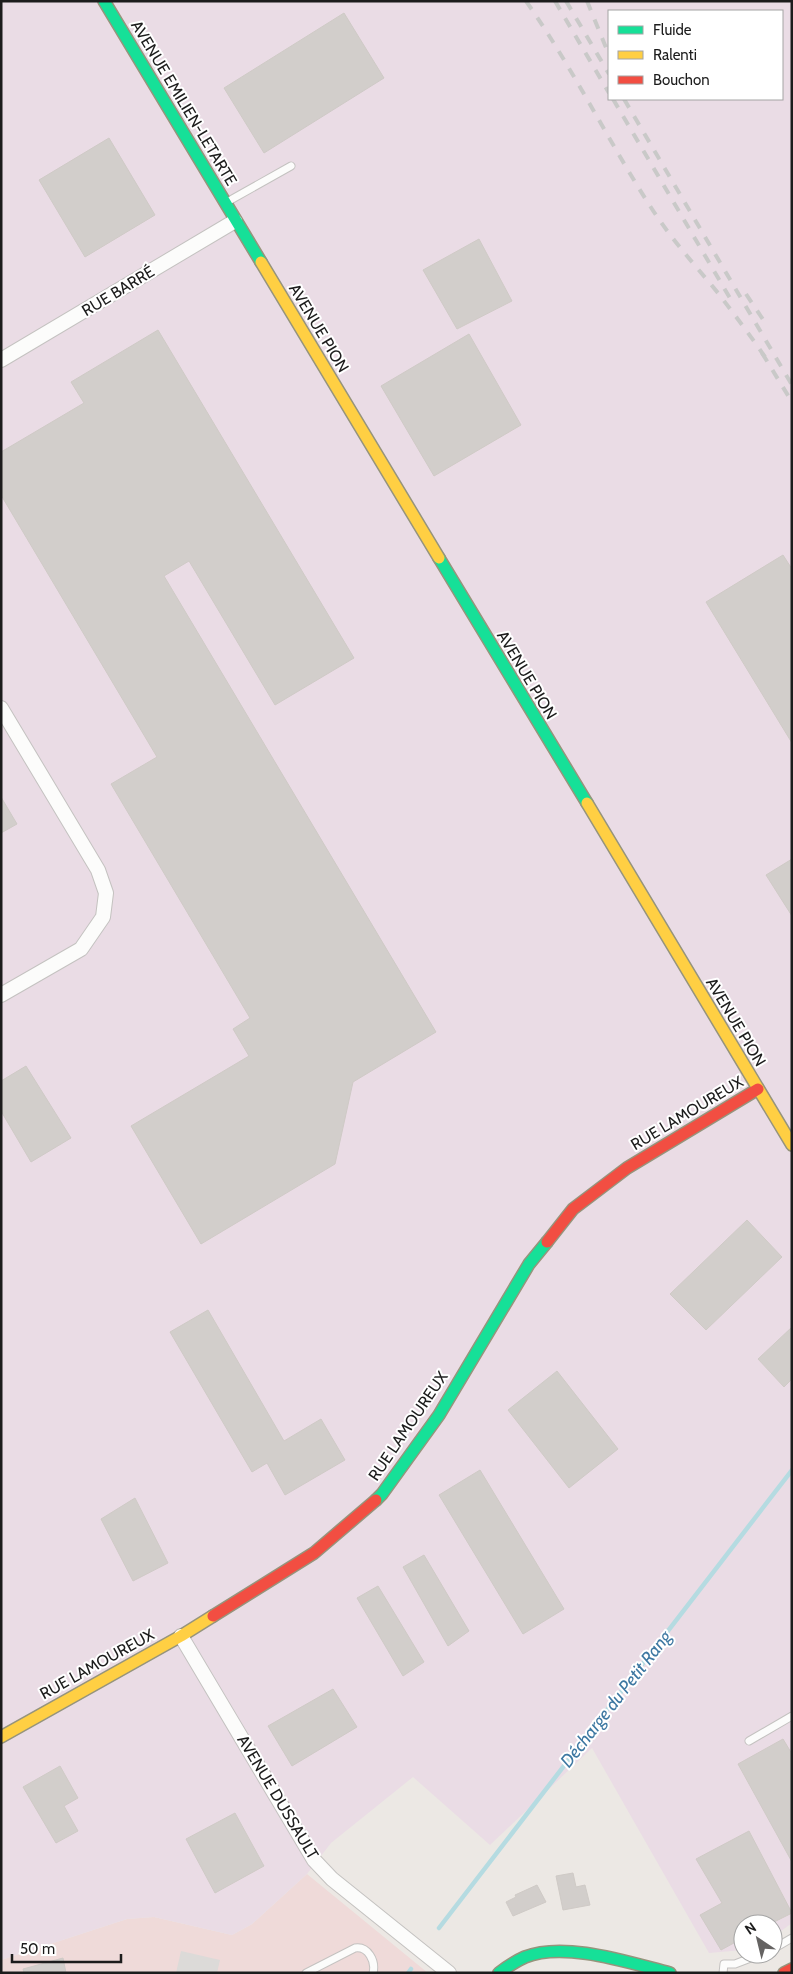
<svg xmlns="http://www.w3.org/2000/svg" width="793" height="1974" viewBox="0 0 793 1974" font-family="Cabin,sans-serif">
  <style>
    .commercial { fill: #efdad9 }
    .industrial { fill: #eadce5; fill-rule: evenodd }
    .parking { fill: #dcdad8 }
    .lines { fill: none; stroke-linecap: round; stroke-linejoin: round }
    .stream { stroke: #b5dbe1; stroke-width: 4.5 }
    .building { fill: #d2cecb; stroke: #cfcac6 }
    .lane-casing { stroke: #c4c2c0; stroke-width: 9 }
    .street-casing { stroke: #c4c2c0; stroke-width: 16 }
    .fast-casing { stroke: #96947c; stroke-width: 14 }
    .slow-casing { stroke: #96947c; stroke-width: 14 }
    .jam-casing { stroke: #96947c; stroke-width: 14 }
    .lane { stroke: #fcfcfb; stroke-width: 7 }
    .street { stroke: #fcfcfb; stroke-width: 14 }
    .fast { stroke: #16e098; stroke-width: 11 }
    .slow { stroke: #ffcf43; stroke-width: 11 }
    .jam { stroke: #f24e42; stroke-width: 11 }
    .rail { stroke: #c9c9c8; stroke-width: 4; stroke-dasharray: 10 10; stroke-linecap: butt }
    .labels { text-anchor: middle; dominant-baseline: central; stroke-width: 4; stroke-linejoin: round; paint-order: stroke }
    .street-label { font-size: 16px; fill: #1c1c1c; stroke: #fff }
    .water-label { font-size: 18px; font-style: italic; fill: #3e78a2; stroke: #fff }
  </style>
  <rect width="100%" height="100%" fill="#ece8e4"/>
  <polygon class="commercial" points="307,1874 428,1973 1,1973 1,1960 127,1919 154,1917 232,1935 252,1924"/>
  <path class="industrial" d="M1 1H792V1923L773 1937V1924H743V1950L709 1953 592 1748 490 1845 413 1777 331 1843 307 1874 252 1924 232 1935 154 1917 127 1919 1 1960ZM609 11H782V99H609Z"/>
  <polygon class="parking" points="181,1951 220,1960 217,1973 176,1973"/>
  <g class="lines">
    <g class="stream">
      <polyline points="439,1928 792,1470"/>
      <polyline points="408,1973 411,1969"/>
    </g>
  </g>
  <g class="building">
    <polygon points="344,13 384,78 264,153 224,88"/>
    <polygon points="109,138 155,215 85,257 39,180"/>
    <polygon points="479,239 512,301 457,329 423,270"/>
    <polygon points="158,330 354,658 275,705 189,561 164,576 436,1032 353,1082 335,1164 201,1244 131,1126 249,1056 233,1029 250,1018 111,784 157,757 1,495 1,452 84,403 71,382"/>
    <polygon points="469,334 521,425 434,476 381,386"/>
    <polygon points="783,555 792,569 792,743 706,602"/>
    <polygon points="1,797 17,824 1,833"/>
    <polygon points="792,859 792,916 766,875"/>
    <polygon points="26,1066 71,1138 31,1162 1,1111 1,1081"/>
    <polygon points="747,1220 782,1257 706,1330 670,1294"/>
    <polygon points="208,1310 284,1441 321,1419 345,1460 285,1495 267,1463 252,1472 170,1332"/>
    <polygon points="792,1327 792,1379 784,1387 758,1359"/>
    <polygon points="557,1371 618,1449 569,1488 508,1410"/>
    <polygon points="480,1470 564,1609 523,1634 439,1495"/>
    <polygon points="135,1498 168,1563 133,1581 101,1519"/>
    <polygon points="424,1555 469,1631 448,1646 403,1567"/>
    <polygon points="378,1586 424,1662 403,1676 357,1598"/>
    <polygon points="333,1689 357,1727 292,1766 268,1726"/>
    <polygon points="783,1739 792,1754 792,1862 738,1764"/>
    <polygon points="60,1766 78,1798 64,1806 78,1831 56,1843 23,1787"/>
    <polygon points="235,1813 264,1866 215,1893 186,1839"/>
    <polygon points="749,1831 792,1913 770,1924 743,1924 743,1938 721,1950 700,1915 722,1903 696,1859"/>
    <polygon points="573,1873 576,1887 585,1885 590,1905 563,1910 556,1876"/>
    <polygon points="537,1885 546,1902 513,1916 506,1902 516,1897 515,1895"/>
    <polygon points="63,1958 66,1973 24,1973 23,1969"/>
  </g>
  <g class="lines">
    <defs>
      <g id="lane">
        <polyline points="227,202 291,166"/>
        <polyline points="749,1741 792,1716"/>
        <polyline points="773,1949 792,1938"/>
        <path d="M306 1973 355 1948C368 1946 376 1961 373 1973"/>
        <polyline points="723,1973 724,1964 735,1964 761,1954"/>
      </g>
      <g id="street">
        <polyline points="1,360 235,221"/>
        <polyline points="1,708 98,870 106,893 103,917 81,949 1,995"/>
        <polyline points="181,1636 314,1860 332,1879 449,1973"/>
      </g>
      <g id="fast">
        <polyline points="104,1 261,262"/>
        <polyline points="439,558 587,803"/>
        <polyline points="376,1500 382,1494 439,1415 529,1264 547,1242"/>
        <path d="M499 1973C507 1967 516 1961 525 1957 565 1941 630 1963 670 1973"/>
      </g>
      <g id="slow">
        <polyline points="261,262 439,558"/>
        <polyline points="587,803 792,1145"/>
        <polyline points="1,1737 181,1636 213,1616"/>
      </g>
      <g id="jam">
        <polyline points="547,1242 573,1209 627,1168 758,1089"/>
        <polyline points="213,1616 314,1553 376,1500"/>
        <polyline points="784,1973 792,1969"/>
      </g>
    </defs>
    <use href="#lane" class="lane-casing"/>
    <use href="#street" class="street-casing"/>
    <use href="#fast" class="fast-casing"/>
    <use href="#slow" class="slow-casing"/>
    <use href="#jam" class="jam-casing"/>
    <use href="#lane" class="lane"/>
    <use href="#street" class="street"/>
    <use href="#fast" class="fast"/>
    <use href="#slow" class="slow"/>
    <use href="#jam" class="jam"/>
    <g class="rail">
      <path d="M526 1C573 68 608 141 652 209 672 240 695 265 718 293 734 314 750 335 765 357"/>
      <polyline points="555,1 609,93"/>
      <polyline points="566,1 609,74"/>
      <polyline points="587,1 609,55"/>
      <polyline points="613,99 734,305"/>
      <polyline points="624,99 792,385"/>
      <polyline points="746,294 768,327"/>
      <polyline points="762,353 792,402"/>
    </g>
  </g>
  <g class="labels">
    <g class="street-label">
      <text transform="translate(184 103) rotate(59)">AVENUE EMILIEN-LETARTE</text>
      <text transform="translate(118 291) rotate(-31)">RUE BARRÉ</text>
      <text transform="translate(319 328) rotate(59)">AVENUE PION</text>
      <text transform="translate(527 675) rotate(59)">AVENUE PION</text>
      <text transform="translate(736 1022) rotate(59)">AVENUE PION</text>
      <text transform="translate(687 1113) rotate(-31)">RUE LAMOUREUX</text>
      <text transform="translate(408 1426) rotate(-56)">RUE LAMOUREUX</text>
      <text transform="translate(97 1664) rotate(-29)">RUE LAMOUREUX</text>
      <text transform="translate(278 1797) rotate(59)">AVENUE DUSSAULT</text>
    </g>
    <g class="water-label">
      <text transform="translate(616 1699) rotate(-52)">Décharge du Petit Rang</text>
    </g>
  </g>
  <rect width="793" height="1974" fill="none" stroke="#1c1c1c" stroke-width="5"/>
  <rect x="608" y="10" width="175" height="90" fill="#ffffff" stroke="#a4a4a4"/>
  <rect x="618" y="26" width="25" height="8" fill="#16e098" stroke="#a4a4a4"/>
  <text x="653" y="35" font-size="15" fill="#1c1c1c">Fluide</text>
  <rect x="618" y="51" width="25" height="8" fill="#ffcf43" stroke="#a4a4a4"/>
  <text x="653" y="60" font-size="15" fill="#1c1c1c">Ralenti</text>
  <rect x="618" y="76" width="25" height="8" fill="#f24e42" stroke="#a4a4a4"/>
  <text x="653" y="85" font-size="15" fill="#1c1c1c">Bouchon</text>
  <g transform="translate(758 1939) rotate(325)"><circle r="24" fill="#ffffff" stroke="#a4a4a4"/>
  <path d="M0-4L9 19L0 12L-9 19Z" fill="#656362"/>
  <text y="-8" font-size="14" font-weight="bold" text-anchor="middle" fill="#1c1c1c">N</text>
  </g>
  <path d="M12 1954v8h109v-8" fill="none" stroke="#1c1c1c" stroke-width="2.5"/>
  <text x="20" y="1954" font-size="15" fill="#1c1c1c" stroke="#ffffff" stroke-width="4" paint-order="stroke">50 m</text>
</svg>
